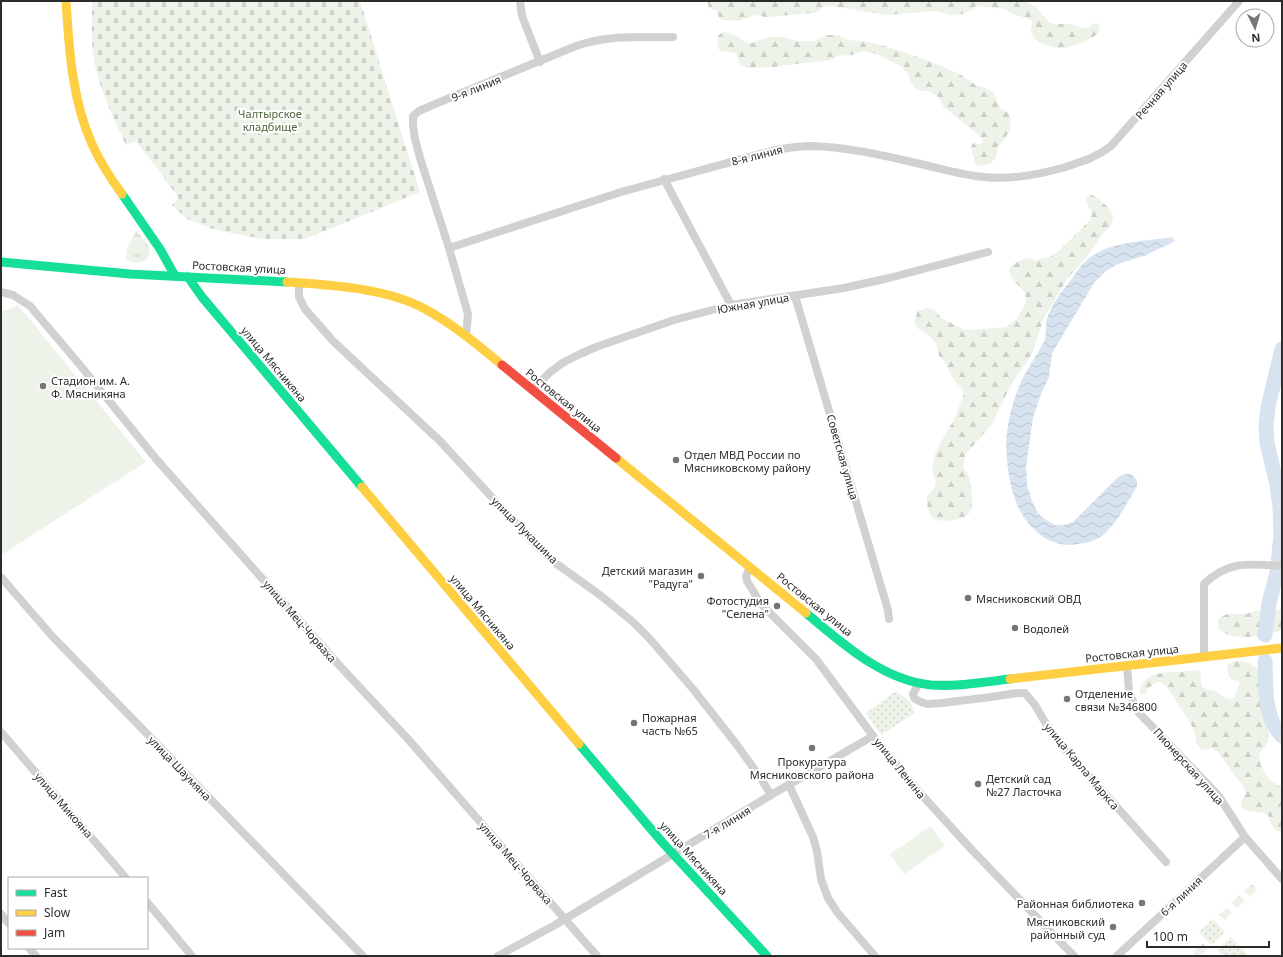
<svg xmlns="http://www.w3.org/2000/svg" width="1283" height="957" viewBox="0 0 1283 957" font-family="'Noto Sans',sans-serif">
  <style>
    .grass { fill: url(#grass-tufts) }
    .forest { fill: url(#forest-firs) }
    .cemetery { fill: url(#cemetery-stones) }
    .park { fill: url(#park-dots) }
    .garden { fill: #eef3ea }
    .water { fill: url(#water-waves) }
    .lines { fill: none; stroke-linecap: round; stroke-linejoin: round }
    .river { stroke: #d7e4f0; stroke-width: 15 }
    .street { stroke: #d1d1d1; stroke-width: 8 }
    .fast { stroke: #16e098; stroke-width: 9 }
    .slow { stroke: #ffcf43; stroke-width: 9 }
    .jam { stroke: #f24e42; stroke-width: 9 }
    .poi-dot { fill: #767676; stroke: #fff; stroke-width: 1.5 }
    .labels { text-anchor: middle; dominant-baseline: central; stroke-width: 4; stroke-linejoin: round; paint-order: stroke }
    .street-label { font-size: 11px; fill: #2c2c2c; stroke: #fff }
    .park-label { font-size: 11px; fill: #4c653b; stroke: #fff }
    .poi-label { font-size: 11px; fill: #2c2c2c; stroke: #fff; text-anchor: start }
  </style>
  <defs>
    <pattern id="grass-tufts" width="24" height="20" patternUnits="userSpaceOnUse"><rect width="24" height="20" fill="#eef3ea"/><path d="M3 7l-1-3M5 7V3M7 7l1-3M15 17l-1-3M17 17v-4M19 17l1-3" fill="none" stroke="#ccd0c9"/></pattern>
    <pattern id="forest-firs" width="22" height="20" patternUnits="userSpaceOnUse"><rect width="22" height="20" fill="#eef3ea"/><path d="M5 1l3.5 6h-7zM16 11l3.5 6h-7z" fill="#ccd0c9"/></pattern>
    <pattern id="cemetery-stones" width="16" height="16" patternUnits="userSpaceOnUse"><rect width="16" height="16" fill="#eef3ea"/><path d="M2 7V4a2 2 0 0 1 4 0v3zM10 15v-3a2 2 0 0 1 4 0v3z" fill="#ccd0c9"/></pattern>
    <pattern id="park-dots" width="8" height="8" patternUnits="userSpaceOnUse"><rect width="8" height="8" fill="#eef3ea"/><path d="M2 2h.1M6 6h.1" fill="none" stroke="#ccd0c9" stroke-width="1.8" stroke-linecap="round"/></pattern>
    <pattern id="water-waves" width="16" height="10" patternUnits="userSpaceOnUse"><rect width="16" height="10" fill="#d7e4f0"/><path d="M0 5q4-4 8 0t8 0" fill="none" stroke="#b9c4ce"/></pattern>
  </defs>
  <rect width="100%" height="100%" fill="#fff"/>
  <g class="grass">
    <path d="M136 230C140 235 145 240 148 246 150 248 150 252 149 255 145 265 134 262 126 261L127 249Z"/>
    <polygon points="1252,884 1257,890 1250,897 1244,891"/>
    <polygon points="1239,895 1245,901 1237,908 1231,903"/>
    <polygon points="1227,907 1232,913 1225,920 1219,915"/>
    <polygon points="1203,943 1208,949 1200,956 1196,956 1193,952"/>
  </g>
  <g class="forest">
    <path d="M707 1H1025L1036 7 1049 22 1055 24H1070L1084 28H1088C1092 24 1094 22 1099 24 1099 27 1100 31 1098 33 1092 40 1070 48 1061 48 1051 48 1032 42 1031 31 1031 28 1032 25 1033 22L1029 19 1013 14 1005 9 976 6 973 9 963 14 950 15 937 11 921 12 887 15 831 6 822 7 818 11 813 13 766 17 756 15 739 21 723 20 719 18 717 11 709 8Z"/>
    <polygon points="722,32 730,33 737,36 743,41 748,43 753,43 759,40 770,37 783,37 798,41 815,41 826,35 838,35 848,40 869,42 901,51 937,64 961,75 977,86 984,87 994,93 1000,108 1007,112 1011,118 1010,131 998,147 996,158 991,163 983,166 976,165 974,160 974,156 972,153 971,146 974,143 980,145 983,142 982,138 944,107 937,96 929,91 922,91 915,88 911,83 909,76 902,67 877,54 862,51 852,55 837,56 832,60 796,64 774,67 747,68 741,66 738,61 737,55 734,53 720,51 717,45 718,36"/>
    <path d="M1089 194C1100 197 1109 207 1113 216L1111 225 1101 236 1089 254 1067 279 1043 320 1033 352 1011 385 992 424 965 455 963 467C964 469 967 472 968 475 971 483 974 504 970 512 964 521 940 524 932 517 927 511 927 503 927 496 945 479 929 479 933 462 935 450 946 434 952 423 957 414 960 403 964 394L962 388 954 381 945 362 939 356 936 343 929 335 917 328 914 321 918 311 927 308 935 310 941 318 963 329 969 330 1006 327 1017 319 1026 302 1025 293 1011 277 1009 270 1012 265 1025 258 1035 260 1050 257 1062 248 1091 219 1092 212 1086 202V197Z"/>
    <path d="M1282 610V631C1263 635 1234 644 1218 628V620L1222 616 1228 614H1246L1256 611Z"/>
    <path d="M1235 661C1242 661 1250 662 1255 667 1260 672 1259 679 1259 685 1261 701 1270 725 1268 740 1267 746 1263 749 1259 753L1261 766 1269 779 1282 788V833C1273 831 1270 823 1268 815 1258 809 1229 816 1246 794L1245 789 1217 751 1211 748 1206 750 1201 749 1196 743 1195 734 1191 724 1167 687 1160 682H1157L1147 689V693L1143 695 1140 693C1139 682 1151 674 1161 673 1168 671 1174 673 1181 672 1187 671 1193 669 1200 671 1202 676 1199 682 1203 687 1206 691 1211 689 1215 691 1220 693 1223 698 1229 699 1232 699 1232 698 1235 697L1236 692 1240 685 1239 681C1228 680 1229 677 1227 667L1229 664Z"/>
  </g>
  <path class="cemetery" d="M92 1H360L420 192 305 239H262L216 230 187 219 172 205 179 198 136 141 126 145C112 115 98 87 93 54 91 37 92 18 92 1Z"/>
  <g class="park">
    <path d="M896 691C905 697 912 702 915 713L881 735 866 713Z"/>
    <polygon points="1213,919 1225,932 1211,945 1199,932"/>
    <polygon points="1231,937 1249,956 1223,956 1217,950"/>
  </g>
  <g class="garden">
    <polygon points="18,305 146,462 1,555 1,311 6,310"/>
    <polygon points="931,826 945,846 904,874 890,854"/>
  </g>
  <path class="water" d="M1172 237 1175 241 1144 256 1118 264 1106 271 1094 283 1052 353 1049 377 1041 394 1033 418 1026 466 1027 485 1032 501 1038 513 1046 520 1055 525H1063L1073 522 1117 478 1124 474H1131L1137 480V486C1127 503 1118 522 1103 535 1096 541 1086 543 1078 544 1047 550 1022 523 1014 496 1009 483 1006 456 1006 442 1007 426 1012 402 1019 387 1025 371 1036 357 1044 342 1047 335 1045 325 1047 318 1052 305 1062 290 1071 280 1076 273 1080 266 1086 261 1105 242 1146 241 1172 237Z"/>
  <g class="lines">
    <g class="river">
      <polyline points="1265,635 1269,603 1277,573 1281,535 1280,507 1277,485 1267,443 1266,424 1268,407 1282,349"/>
      <path d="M1265 661C1266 681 1264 704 1273 723 1275 728 1279 732 1282 736"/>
    </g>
    <g class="street">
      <polyline points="520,1 522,16 540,62"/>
      <polyline points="664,179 731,305"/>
      <path d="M449 248 621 192 775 150C787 148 799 146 811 146 846 147 882 155 916 163 939 168 961 175 984 177 1010 180 1037 175 1062 168 1080 162 1096 158 1111 146L1239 1"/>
      <polyline points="299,283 299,297 305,309 333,341 440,441 536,545 554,562 600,595 633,622 649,638 693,689 737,745 762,780 771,795"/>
      <polyline points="1,292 13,295 30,306 80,365 157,460 338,664 407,738 597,956"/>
      <polyline points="795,296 888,610 889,619"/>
      <path d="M466 335 468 314 449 248 420 158 415 139 413 125V116L419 111 447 99 576 46C608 35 639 37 673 37"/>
      <polyline points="533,390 549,373 564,362 578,355 596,347 674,320 731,305 844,288 889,278 988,252"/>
      <polyline points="750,567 746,576 747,581 761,604 816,659 873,736 920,793 971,849 1074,956"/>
      <polyline points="1,577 52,636 363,956"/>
      <path d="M1204 657V584C1229 560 1250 564 1282 566"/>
      <polyline points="1127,666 1129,693 1139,713 1218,795 1245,837 1282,879"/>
      <polyline points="919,683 913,694 915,699 921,702 927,704 942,703 991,697 1017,693 1025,693 1035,705 1046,724 1064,748 1166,862"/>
      <polyline points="1,732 126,878"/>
      <polyline points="789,785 813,837 817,851 821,879 828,898 837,912 875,956"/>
      <polyline points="147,902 192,956"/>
      <polyline points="1,914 9,924"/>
      <polyline points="29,948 36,956"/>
      <polyline points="498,956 555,925 771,795 873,736"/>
      <polyline points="1117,956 1245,837"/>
    </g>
    <g class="fast">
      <polyline points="122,194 160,249 175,276"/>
      <polyline points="1,262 130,274 287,282"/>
      <polyline points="188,277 202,297 362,487"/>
      <path d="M806 613C842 643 882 680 931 685 957 687 984 682 1010 679"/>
      <polyline points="579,744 662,842 767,956"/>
    </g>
    <g class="slow">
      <path d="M66 1C69 49 72 100 92 144 100 162 111 179 122 194"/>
      <path d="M287 282C331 285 386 288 425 309 453 324 478 345 502 365"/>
      <polyline points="616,458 806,613"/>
      <polyline points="362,487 579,744"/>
      <polyline points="1010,679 1282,648"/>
    </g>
    <polyline class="jam" points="502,365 616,458"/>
  </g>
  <g class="poi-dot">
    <circle cx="43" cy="386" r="4"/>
    <circle cx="676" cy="460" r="4"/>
    <circle cx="701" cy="576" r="4"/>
    <circle cx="968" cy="598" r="4"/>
    <circle cx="777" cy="606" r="4"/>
    <circle cx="1015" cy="628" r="4"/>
    <circle cx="1067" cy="699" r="4"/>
    <circle cx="634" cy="723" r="4"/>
    <circle cx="812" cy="748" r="4"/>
    <circle cx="978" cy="784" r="4"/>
    <circle cx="1142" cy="903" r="4"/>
    <circle cx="1113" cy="927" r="4"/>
  </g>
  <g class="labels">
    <g class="street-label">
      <text transform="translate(476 88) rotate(-22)">9-я линия</text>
      <text transform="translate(1161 90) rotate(-49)">Речная улица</text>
      <text transform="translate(757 155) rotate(-14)">8-я линия</text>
      <text transform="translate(239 267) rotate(3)">Ростовская улица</text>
      <text transform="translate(753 303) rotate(-10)">Южная улица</text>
      <text transform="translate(274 364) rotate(50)">улица Мясникяна</text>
      <text transform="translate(564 400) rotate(39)">Ростовская улица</text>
      <text transform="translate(843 457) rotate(74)">Советская улица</text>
      <text transform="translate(525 530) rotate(45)">улица Лукашина</text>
      <text transform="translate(815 604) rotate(39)">Ростовская улица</text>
      <text transform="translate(483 612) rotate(50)">улица Мясникяна</text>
      <text transform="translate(300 621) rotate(49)">улица Мец-Чорваха</text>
      <text transform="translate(1132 653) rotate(-6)">Ростовская улица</text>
      <text transform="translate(1082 766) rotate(50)">улица Карла Маркса</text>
      <text transform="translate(1189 766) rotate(48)">Пионерская улица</text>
      <text transform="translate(180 768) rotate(46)">улица Шаумяна</text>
      <text transform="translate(900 768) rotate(51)">улица Ленина</text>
      <text transform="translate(64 805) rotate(49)">улица Микояна</text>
      <text transform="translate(727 822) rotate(-31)">7-я линия</text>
      <text transform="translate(694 858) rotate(48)">улица Мясникяна</text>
      <text transform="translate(516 863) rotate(49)">улица Мец-Чорваха</text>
      <text transform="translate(1181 896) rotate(-43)">6-я линия</text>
    </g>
    <g class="park-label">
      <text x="270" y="113">Чалтырское<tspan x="270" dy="13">кладбище</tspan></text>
    </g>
    <g class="poi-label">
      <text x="51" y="380">Стадион им. А.<tspan x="51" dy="13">Ф. Мясникяна</tspan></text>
      <text x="684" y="454">Отдел МВД России по<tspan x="684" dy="13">Мясниковскому району</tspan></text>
      <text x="693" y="570" text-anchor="end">Детский магазин<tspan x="693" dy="13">"Радуга"</tspan></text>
      <text x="976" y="598">Мясниковский ОВД</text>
      <text x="769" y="600" text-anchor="end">Фотостудия<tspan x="769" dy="13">"Селена"</tspan></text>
      <text x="1023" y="628">Водолей</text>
      <text x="1075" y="693">Отделение<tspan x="1075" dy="13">связи №346800</tspan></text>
      <text x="642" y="717">Пожарная<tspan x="642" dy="13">часть №65</tspan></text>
      <text x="812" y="761" text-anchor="middle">Прокуратура<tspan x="812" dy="13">Мясниковского района</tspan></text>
      <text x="986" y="778">Детский сад<tspan x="986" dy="13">№27 Ласточка</tspan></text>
      <text x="1134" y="903" text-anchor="end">Районная библиотека</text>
      <text x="1105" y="921" text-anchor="end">Мясниковский<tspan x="1105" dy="13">районный суд</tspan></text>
    </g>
  </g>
  <rect width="1283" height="957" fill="none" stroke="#2c2c2c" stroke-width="4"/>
  <rect x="8" y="877" width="140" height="72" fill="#ffffff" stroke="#ababab"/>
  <rect x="16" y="890" width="20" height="6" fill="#16e098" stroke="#ababab"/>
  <text x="44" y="897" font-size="12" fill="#2c2c2c">Fast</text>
  <rect x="16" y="910" width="20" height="6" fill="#ffcf43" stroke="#ababab"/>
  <text x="44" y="917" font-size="12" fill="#2c2c2c">Slow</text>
  <rect x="16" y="930" width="20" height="6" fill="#f24e42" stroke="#ababab"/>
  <text x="44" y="937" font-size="12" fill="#2c2c2c">Jam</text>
  <g transform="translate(1255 28) rotate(175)"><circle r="19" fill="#ffffff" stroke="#ababab"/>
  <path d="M0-3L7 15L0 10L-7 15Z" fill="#767676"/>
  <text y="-6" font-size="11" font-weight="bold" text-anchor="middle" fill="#2c2c2c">N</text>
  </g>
  <path d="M1147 941v6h122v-6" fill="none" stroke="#2c2c2c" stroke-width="2"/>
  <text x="1153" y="941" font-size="12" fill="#2c2c2c" stroke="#ffffff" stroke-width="3" paint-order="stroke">100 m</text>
</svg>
